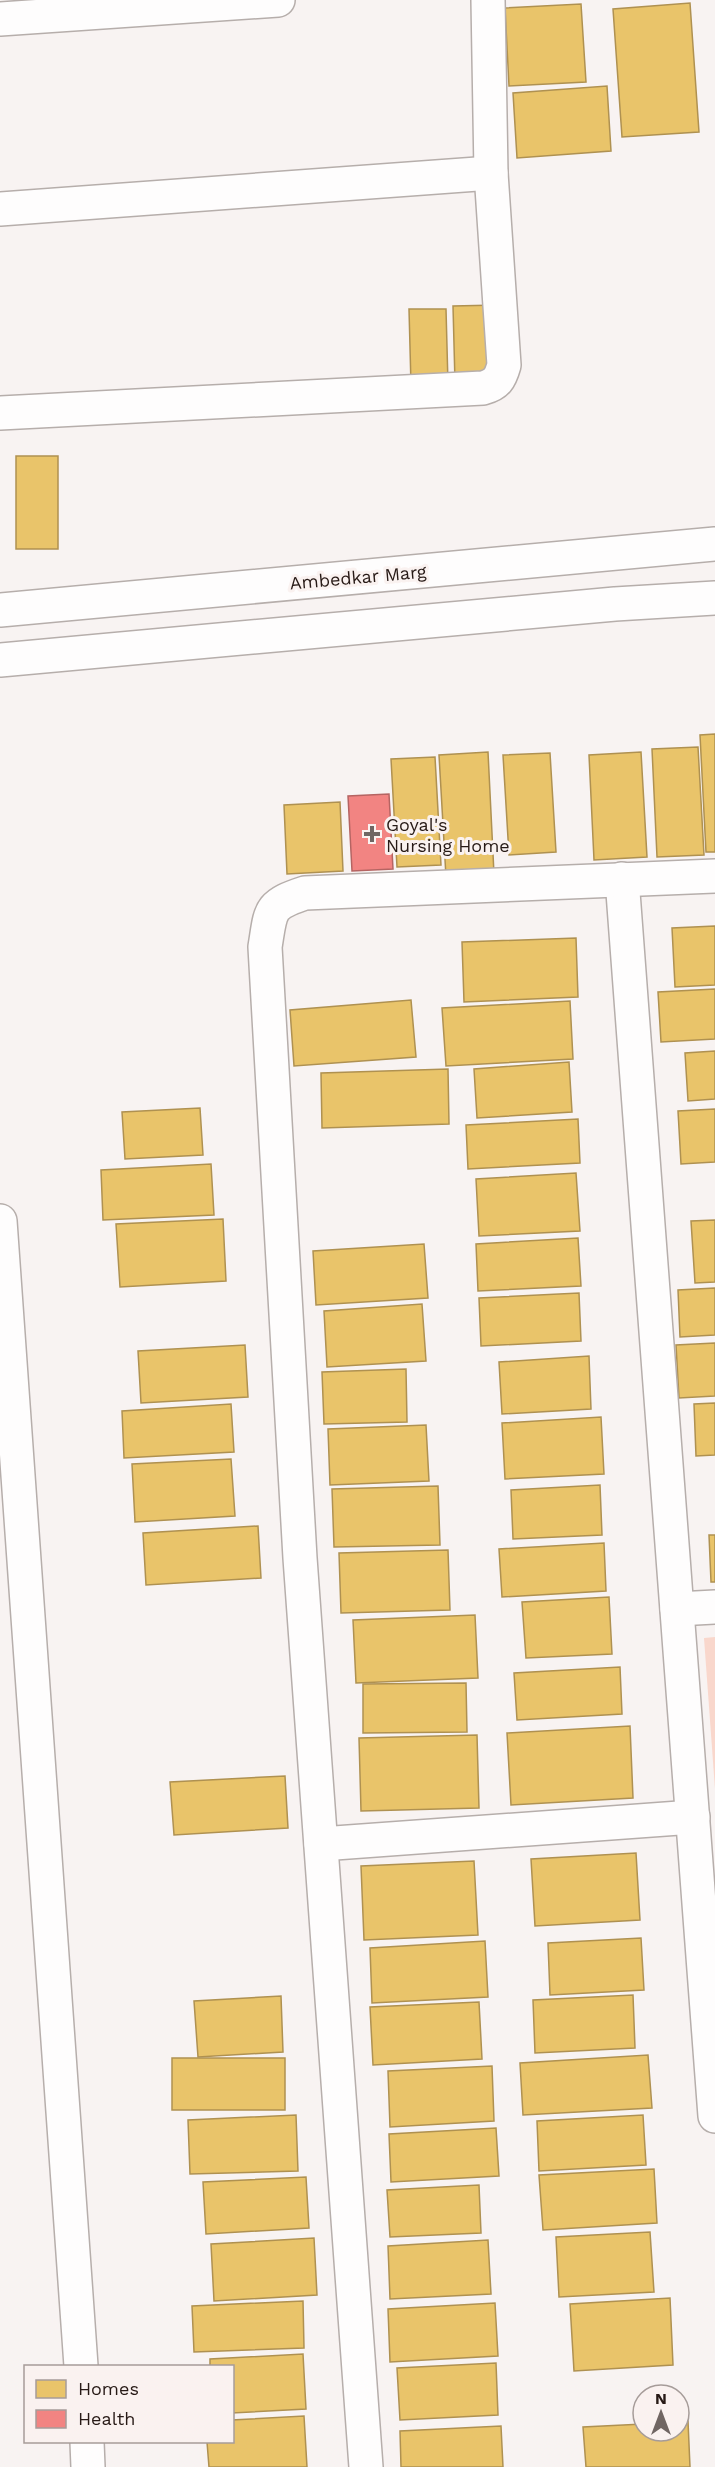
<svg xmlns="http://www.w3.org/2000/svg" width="715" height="2467" viewBox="0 0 715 2467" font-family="'Work Sans',sans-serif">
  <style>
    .green { fill: #f9d7cc }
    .homes { fill: #e9c46a; stroke: #af9151; stroke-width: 1.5 }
    .health { fill: #f28482; stroke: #b56462; stroke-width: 1.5 }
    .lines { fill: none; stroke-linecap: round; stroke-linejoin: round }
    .minor-casing { stroke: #b6aeab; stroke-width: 36 }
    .minor { stroke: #fefdfd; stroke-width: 33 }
    .poi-dot { fill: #706663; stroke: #faf2f0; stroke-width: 2 }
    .labels { text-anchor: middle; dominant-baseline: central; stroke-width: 6; stroke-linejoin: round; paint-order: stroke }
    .street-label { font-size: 18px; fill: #271a16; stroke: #faf2f0 }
    .poi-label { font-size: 18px; fill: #271a16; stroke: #faf2f0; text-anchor: start }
  </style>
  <rect width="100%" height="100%" fill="#f8f3f2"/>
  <polygon class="green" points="715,1637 715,1789 704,1638"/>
  <g class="homes">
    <polygon points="690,3 699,132 622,137 613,9"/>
    <polygon points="581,4 586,82 509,86 505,8"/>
    <polygon points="607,86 611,151 517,158 513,93"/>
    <polygon points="498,305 496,375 455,382 453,306"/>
    <polygon points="409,309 446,309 448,384 411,385"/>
    <rect x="16" y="456" width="42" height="93"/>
    <polygon points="715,734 715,852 706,852 700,735"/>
    <polygon points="698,747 704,855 657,857 652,749"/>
    <polygon points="488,752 494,874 446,877 439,755"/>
    <polygon points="641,752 647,857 594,860 589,755"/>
    <polygon points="550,753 556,852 509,855 503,755"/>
    <polygon points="435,757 441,865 397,867 391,759"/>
    <polygon points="340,802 343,871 287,874 284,805"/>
    <polygon points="715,926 715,985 675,987 672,928"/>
    <polygon points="576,938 578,997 464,1002 462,942"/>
    <polygon points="715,989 715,1039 661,1042 658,992"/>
    <polygon points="411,1000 416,1057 294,1066 290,1010"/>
    <polygon points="570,1001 573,1059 446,1066 442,1008"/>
    <polygon points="715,1051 715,1099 688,1101 685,1053"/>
    <polygon points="569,1062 572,1112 477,1118 474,1069"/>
    <polygon points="448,1069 449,1124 322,1128 321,1073"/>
    <polygon points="200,1108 203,1155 125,1159 122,1112"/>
    <polygon points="715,1109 715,1162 681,1164 678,1111"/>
    <polygon points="578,1119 580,1163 468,1169 466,1125"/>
    <polygon points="211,1164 214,1215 103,1220 101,1170"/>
    <polygon points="576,1173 580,1231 479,1236 476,1179"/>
    <polygon points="223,1219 226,1281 120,1287 116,1224"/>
    <polygon points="715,1220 715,1282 695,1283 691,1221"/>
    <polygon points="578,1238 581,1286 478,1291 476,1244"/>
    <polygon points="424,1244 428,1298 316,1305 313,1251"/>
    <polygon points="715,1288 715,1335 680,1337 678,1290"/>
    <polygon points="579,1293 581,1341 481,1346 479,1298"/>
    <polygon points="422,1304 426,1361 327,1367 324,1311"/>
    <polygon points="715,1343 715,1396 679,1398 676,1345"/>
    <polygon points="245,1345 248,1397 141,1403 138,1351"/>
    <polygon points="589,1356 591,1409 502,1414 499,1362"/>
    <polygon points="406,1369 407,1422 324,1424 322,1372"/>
    <polygon points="715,1403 715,1455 696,1456 694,1404"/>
    <polygon points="231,1404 234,1452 124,1458 122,1411"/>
    <polygon points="601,1417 604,1474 505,1479 502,1423"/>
    <polygon points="426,1425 429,1481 330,1485 328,1429"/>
    <polygon points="231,1459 235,1516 135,1522 132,1464"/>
    <polygon points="600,1485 602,1535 513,1539 511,1490"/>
    <polygon points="438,1486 440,1545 334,1547 332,1489"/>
    <polygon points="258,1526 261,1578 146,1585 143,1533"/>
    <polygon points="709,1535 715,1535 715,1582 711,1582"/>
    <polygon points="604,1543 606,1591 502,1597 499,1549"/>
    <polygon points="448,1550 450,1610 341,1613 339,1553"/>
    <polygon points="609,1597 612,1654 526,1658 522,1602"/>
    <polygon points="475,1615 478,1678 356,1683 353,1620"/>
    <polygon points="620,1667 622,1714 517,1720 514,1673"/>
    <polygon points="466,1683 467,1732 363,1733 363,1684"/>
    <polygon points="630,1726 633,1798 511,1805 507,1733"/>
    <polygon points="477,1735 479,1808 361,1811 359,1738"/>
    <polygon points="285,1776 288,1828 174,1835 170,1782"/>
    <polygon points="636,1853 640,1920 535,1926 531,1859"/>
    <polygon points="474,1861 478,1935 364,1940 361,1866"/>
    <polygon points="641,1938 644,1990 550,1995 548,1943"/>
    <polygon points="485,1941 488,1997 372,2003 370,1948"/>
    <polygon points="633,1995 635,2048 535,2053 533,2000"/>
    <polygon points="281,1996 283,2052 198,2057 194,2001"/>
    <polygon points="479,2002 482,2059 373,2065 370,2007"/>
    <polygon points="648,2055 652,2108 523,2115 520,2063"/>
    <rect x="172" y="2058" width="113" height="52"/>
    <polygon points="492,2066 494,2121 390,2127 388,2071"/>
    <polygon points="296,2115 298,2171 190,2174 188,2120"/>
    <polygon points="643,2115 646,2165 539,2171 537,2121"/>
    <polygon points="496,2128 499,2176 391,2182 389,2134"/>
    <polygon points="654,2169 657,2223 543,2230 539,2175"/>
    <polygon points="306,2177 309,2228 206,2234 203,2182"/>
    <polygon points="479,2185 481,2233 390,2237 387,2190"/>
    <polygon points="650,2232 654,2292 559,2297 556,2237"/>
    <polygon points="314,2238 317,2295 214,2301 211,2244"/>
    <polygon points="488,2240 491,2294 390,2299 388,2246"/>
    <polygon points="670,2298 673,2365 574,2371 570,2304"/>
    <polygon points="303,2301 304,2348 194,2352 192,2306"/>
    <polygon points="495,2303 498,2356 390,2362 388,2309"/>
    <polygon points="303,2354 306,2409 232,2413 232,2366 210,2366 210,2359"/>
    <polygon points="496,2363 498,2415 400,2420 397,2368"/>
    <polygon points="304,2416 307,2467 209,2467 207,2442 232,2442 232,2420"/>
    <polygon points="688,2421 690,2467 586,2467 583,2427 643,2424 643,2431 679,2431 679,2422"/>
    <polygon points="501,2426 503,2467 401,2467 400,2431"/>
  </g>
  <polygon class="health" points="389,794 393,869 352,871 348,796"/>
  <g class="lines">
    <defs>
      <g id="minor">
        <polyline points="0,19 278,0"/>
        <polyline points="0,209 491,173"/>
        <path d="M0 413 483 388C497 384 500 379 504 365L491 173 488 0"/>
        <polyline points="0,610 715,544"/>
        <polyline points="0,660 615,604 715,598"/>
        <polyline points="622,879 715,2116"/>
        <polyline points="0,1221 81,2366"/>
        <polyline points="677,1609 715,1607"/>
        <polyline points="321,1844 693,1817"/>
        <polyline points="87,2442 88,2467"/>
        <path d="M366 2467 300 1558 265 947C271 910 268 905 305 893L715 876"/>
      </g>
    </defs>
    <use href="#minor" class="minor-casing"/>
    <use href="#minor" class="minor"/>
  </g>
  <path class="poi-dot" d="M369 825h6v6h6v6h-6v6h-6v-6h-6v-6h6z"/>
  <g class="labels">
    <g class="street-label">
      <text transform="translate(358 577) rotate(-5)">Ambedkar Marg</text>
    </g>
    <g class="poi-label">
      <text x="386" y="824">Goyal's<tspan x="386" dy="21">Nursing Home</tspan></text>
    </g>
  </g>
  <rect x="24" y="2365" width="210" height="78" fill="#faf2f0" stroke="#a69c99" stroke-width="1.5"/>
  <rect x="36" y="2380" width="30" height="18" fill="#e9c46a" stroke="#a69c99" stroke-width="1.5"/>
  <text x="78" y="2395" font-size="18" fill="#271a16">Homes</text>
  <rect x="36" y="2410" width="30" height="18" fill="#f28482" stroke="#a69c99" stroke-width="1.5"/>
  <text x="78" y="2425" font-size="18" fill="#271a16">Health</text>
  <g transform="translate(661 2413)"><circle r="28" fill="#faf2f0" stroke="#a69c99" stroke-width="1.5"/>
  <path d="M0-4.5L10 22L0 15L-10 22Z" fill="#706663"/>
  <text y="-9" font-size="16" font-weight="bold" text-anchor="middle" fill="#271a16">N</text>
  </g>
</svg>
